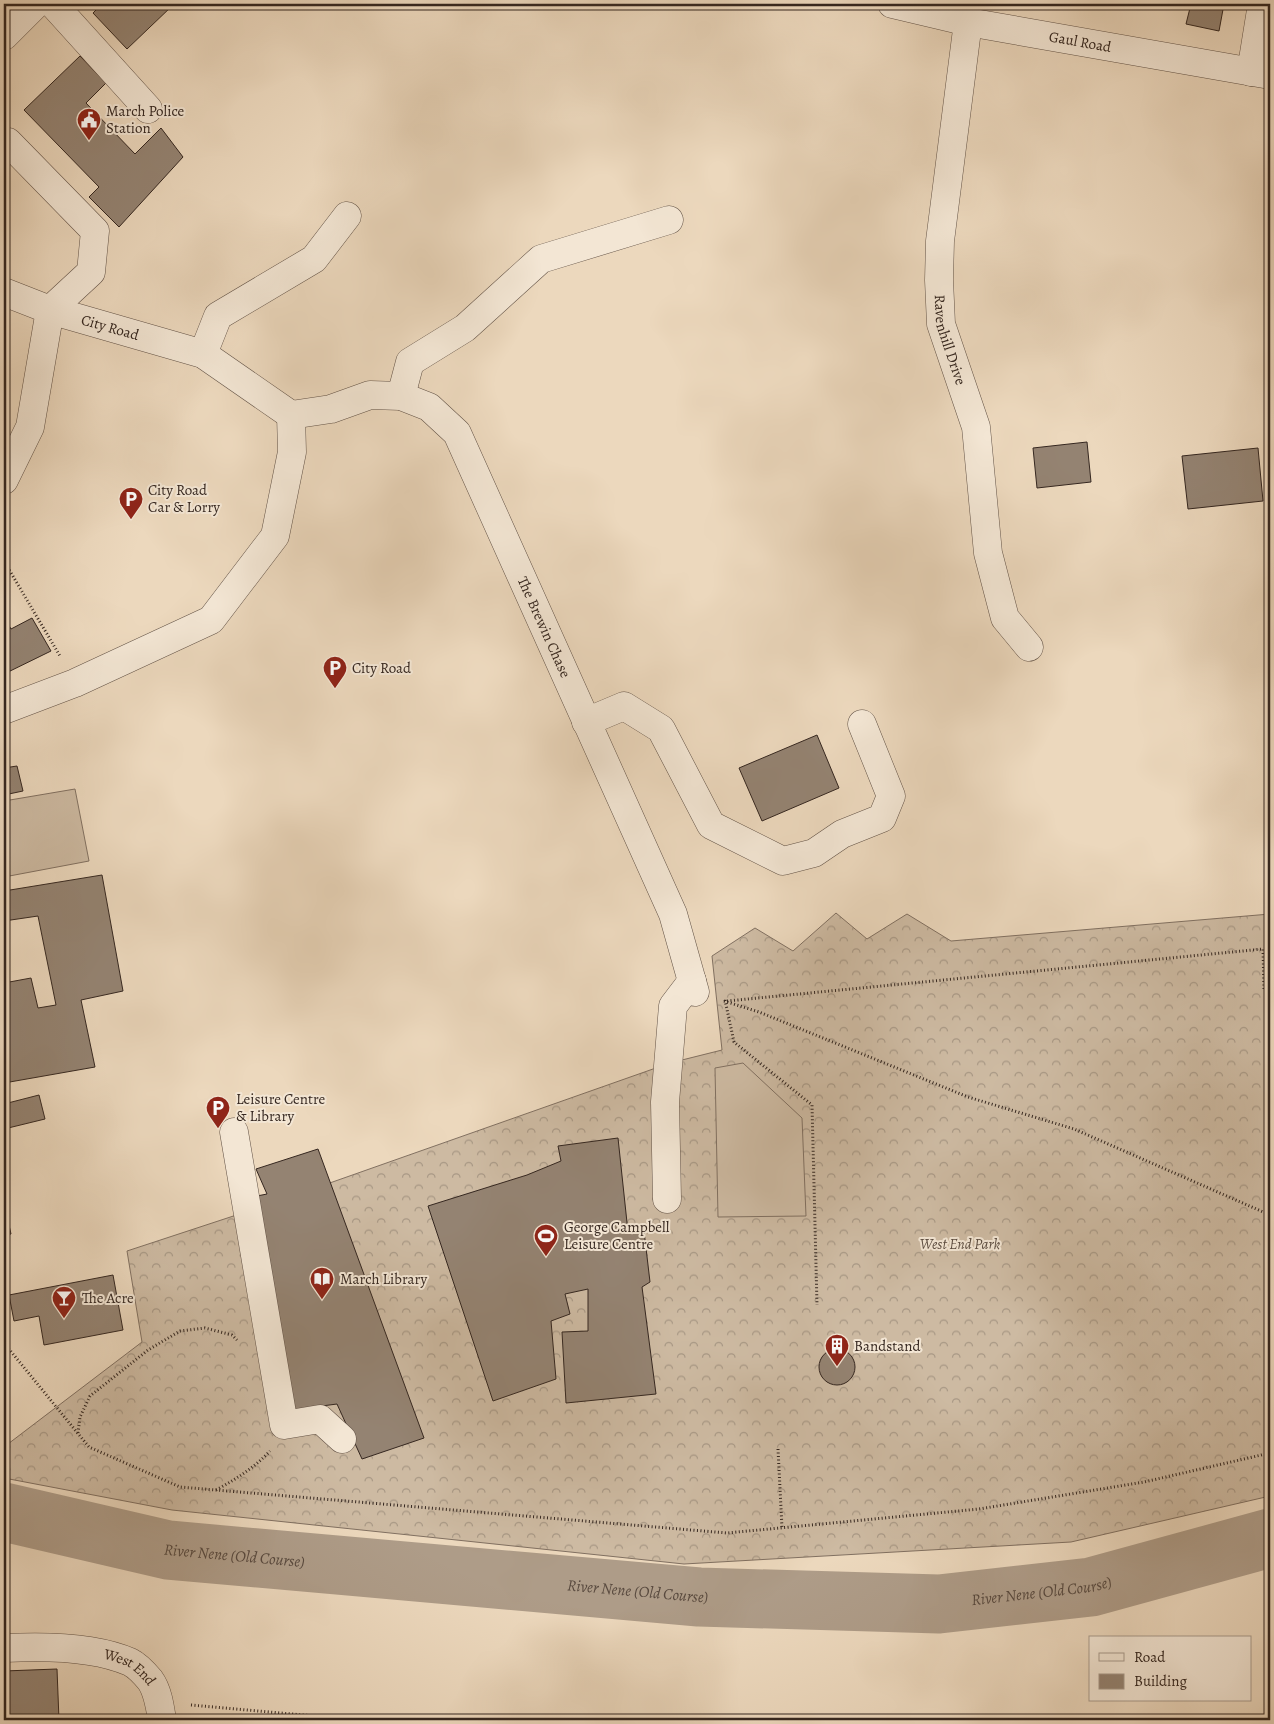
<svg xmlns="http://www.w3.org/2000/svg" width="1274" height="1724" viewBox="0 0 1274 1724" font-family="Alegreya,serif">
  <style>
    .forest { fill: url(#forest-crowns); stroke: #817061 }
    .garden { fill: #cdbaa2; stroke: #817061 }
    .lines { fill: none; stroke-linecap: round; stroke-linejoin: round }
    .river { stroke: #ae9c88; stroke-width: 59 }
    .building { fill: #948372; stroke: #352720 }
    .minor-casing { stroke: #635347; stroke-width: 29 }
    .path { stroke: #352720; stroke-width: 3; stroke-dasharray: 1 2.5; stroke-linecap: butt }
    .minor { stroke: #f3e6d4; stroke-width: 28 }
    .labels { text-anchor: middle; dominant-baseline: central; stroke-width: 4; stroke-linejoin: round; paint-order: stroke }
    .street-label { font-size: 15px; fill: #352720; stroke: #f3e6d4 }
    .poi-label { font-size: 15px; fill: #352720; stroke: #f3e6d4; text-anchor: start }
    .park-label { font-size: 15px; font-style: italic; fill: #5b4c40; stroke: #f3e6d4 }
    .water-label { font-size: 16px; font-style: italic; fill: #594a3f; stroke: #f3e6d4 }
  </style>
  <defs>
    <pattern id="forest-crowns" width="20" height="18" patternUnits="userSpaceOnUse" patternTransform="scale(1.25)"><rect width="20" height="18" fill="#cdbaa2"/><path d="M2 6a3 3 0 1 1 6 0M12 15a3 3 0 1 1 6 0" fill="none" stroke="#a79784"/></pattern>
  </defs>
  <rect width="100%" height="100%" fill="#ecd8bd"/>
  <filter id="stains"><feTurbulence type="fractalNoise" baseFrequency=".004" numOctaves="4"/><feColorMatrix values="0 0 0 0 .2 0 0 0 0 .09 0 0 0 0 .02 0 0 0 .5 -.17"/></filter>
  <radialGradient id="worn" r=".72"><stop offset=".6" stop-color="#630" stop-opacity="0"/><stop offset="1" stop-color="#630" stop-opacity=".3"/></radialGradient>
  <polygon class="forest" points="836,913 867,939 907,914 951,941 1270,914 1270,1496 1071,1542 684,1564 172,1510 4,1478 4,1447 142,1342 127,1251 273,1203 670,1063 722,1050 712,956 755,928 793,951"/>
  <g class="garden">
    <polygon points="75,789 89,861 4,877 4,801"/>
    <polygon points="743,1063 802,1118 806,1216 718,1217 715,1068"/>
  </g>
  <g class="lines">
    <path class="river" id="s1" d="M4 1512 168 1550 699 1597 939 1604 1091 1587 1270 1538"/>
  </g>
  <g class="building">
    <polygon points="102,4 170,4 172,6 127,49 93,13"/>
    <polygon points="1191,4 1224,4 1219,31 1186,24"/>
    <polygon points="80,56 106,83 86,103 135,154 161,128 183,157 119,227 89,197 99,187 24,110"/>
    <polygon points="1087,442 1091,482 1037,488 1033,448"/>
    <polygon points="1258,448 1263,501 1188,509 1182,456"/>
    <polygon points="4,617 11,629 32,618 51,651 4,674"/>
    <polygon points="817,735 839,788 762,821 739,768"/>
    <polygon points="17,766 23,791 4,795 4,768"/>
    <polygon points="102,875 123,991 81,1000 95,1067 4,1083 4,983 31,978 38,1008 56,1005 38,916 4,921 4,891"/>
    <polygon points="39,1095 45,1119 4,1129 4,1104"/>
    <polygon points="618,1138 628,1232 644,1231 650,1282 642,1287 656,1394 566,1403 562,1332 588,1331 588,1289 565,1294 570,1314 551,1321 556,1379 493,1401 428,1206 527,1175 561,1161 558,1146"/>
    <polygon points="318,1149 424,1438 362,1459 337,1404 291,1410 252,1197 267,1194 256,1169"/>
    <polygon points="4,1203 11,1234 4,1235"/>
    <polygon points="113,1275 123,1330 44,1345 39,1316 14,1321 9,1295"/>
    <circle cx="837" cy="1367" r="18"/>
    <polygon points="57,1669 59,1720 4,1720 4,1671"/>
  </g>
  <g class="lines">
    <defs>
      <g id="minor">
        <polyline points="53,4 148,109"/>
        <path id="s2" d="M892 4 968 22 1270 75"/>
        <path id="s3" d="M968 22 940 241 939 280 941 324 976 427 988 553 1005 618 1029 647"/>
        <polyline points="4,36 36,4"/>
        <polyline points="1251,72 1262,4"/>
        <path id="s4" d="M4 292 50 310 203 354 291 415"/>
        <polyline points="203,354 218,316 314,259 347,216"/>
        <polyline points="401,396 410,362 465,328 541,259 669,220"/>
        <path id="s5" d="M291 415 331 409 370 395 401 396 429 407 457 433 673 914 695 992"/>
        <polyline points="4,480 30,427 50,310 91,272 95,231 8,142"/>
        <polyline points="4,710 75,683 211,620 275,536 292,452 291,415"/>
        <polyline points="586,722 624,706 661,729 711,825 783,861 814,853 842,834 882,818 891,796 862,724"/>
        <polyline points="234,1132 284,1425 320,1419 342,1439"/>
        <polyline points="667,1199 665,1102 673,1006 692,981"/>
        <path id="s6" d="M4 1648C42 1646 94 1646 130 1662 136 1665 145 1674 150 1680 158 1691 160 1707 162 1720"/>
      </g>
    </defs>
    <use href="#minor" class="minor-casing"/>
    <g class="path">
      <polyline points="4,561 60,656"/>
      <polyline points="725,1000 734,1042 812,1105 817,1305"/>
      <polyline points="724,1001 759,1012 968,1097 1074,1129 1270,1215"/>
      <polyline points="727,1001 1263,949 1264,989 1270,990"/>
      <polyline points="4,1343 89,1447 180,1487 727,1533 979,1509 1144,1482 1270,1453"/>
      <polyline points="78,1433 80,1417 90,1396 148,1350 180,1331 205,1328 232,1335 237,1340"/>
      <polyline points="778,1449 782,1528"/>
      <path d="M216 1490C236 1479 254 1468 270 1451"/>
      <polyline points="191,1705 359,1720"/>
    </g>
    <use href="#minor" class="minor"/>
  </g>
  <defs>
    <symbol id="civic-pin" viewBox="-11 -11 22 30"><path d="M0 17L-7.5 6A9.5 9.5 0 1 1 7.5 6Z" fill="#8f2418" stroke="#f3e6d4"/><path d="M-.6-6.5H3V-4.5H.6V-3L4-1V1h2V6H-6V1h2V-1L-.6-3ZM-1.2 2.5V6h2.4V2.5Z" fill="#fff"/></symbol>
    <symbol id="parking-pin" viewBox="-11 -11 22 30"><path d="M0 17L-7.5 6A9.5 9.5 0 1 1 7.5 6Z" fill="#8f2418" stroke="#f3e6d4"/><path d="M-3.5-5.5H1a3.5 3.5 0 0 1 0 7H-1V5.5H-3.5ZM-1-3.4V-.6H.8a1.4 1.4 0 0 0 0-2.8Z" fill="#fff"/></symbol>
    <symbol id="stadium-pin" viewBox="-11 -11 22 30"><path d="M0 17L-7.5 6A9.5 9.5 0 1 1 7.5 6Z" fill="#8f2418" stroke="#f3e6d4"/><path d="M0-5a6.5 5 0 1 0 0 10a6.5 5 0 1 0 0-10ZM-3.5-1.8h7v3.6h-7Z" fill="#fff"/></symbol>
    <symbol id="library-pin" viewBox="-11 -11 22 30"><path d="M0 17L-7.5 6A9.5 9.5 0 1 1 7.5 6Z" fill="#8f2418" stroke="#f3e6d4"/><path d="M-6-4Q-3-5.5-.7-3.5V5Q-3 3-6 4ZM6-4Q3-5.5 .7-3.5V5Q3 3 6 4Z" fill="#fff"/></symbol>
    <symbol id="bar-pin" viewBox="-11 -11 22 30"><path d="M0 17L-7.5 6A9.5 9.5 0 1 1 7.5 6Z" fill="#8f2418" stroke="#f3e6d4"/><path d="M-6-5H6L.8 .8V4.5H3.5V6h-7V4.5H-.8V.8Z" fill="#fff"/></symbol>
    <symbol id="building-pin" viewBox="-11 -11 22 30"><path d="M0 17L-7.5 6A9.5 9.5 0 1 1 7.5 6Z" fill="#8f2418" stroke="#f3e6d4"/><path d="M-4-6H4V6H1V3H-1V6H-4ZM-2.5-4.3h1.7v1.8h-1.7ZM.8-4.3h1.7v1.8H.8ZM-2.5-1h1.7V.8h-1.7ZM.8-1h1.7V.8H.8Z" fill="#fff"/></symbol>
  </defs>
  <g fill-rule="evenodd">
    <use href="#civic-pin" x="75" y="106" width="28" height="38"/>
    <use href="#parking-pin" x="117" y="485" width="28" height="38"/>
    <use href="#parking-pin" x="321" y="654" width="28" height="38"/>
    <use href="#parking-pin" x="204" y="1094" width="28" height="38"/>
    <use href="#stadium-pin" x="532" y="1222" width="28" height="38"/>
    <use href="#library-pin" x="308" y="1265" width="28" height="38"/>
    <use href="#bar-pin" x="50" y="1284" width="28" height="38"/>
    <use href="#building-pin" x="823" y="1332" width="28" height="38"/>
  </g>
  <g class="labels">
    <g class="street-label">
      <text stroke="none"><textPath href="#s2" startOffset="192">Gaul Road</textPath></text>
      <text stroke="none"><textPath href="#s4" startOffset="112">City Road</textPath></text>
      <text stroke="none"><textPath href="#s3" startOffset="321">Ravenhill Drive</textPath></text>
      <text stroke="none"><textPath href="#s5" startOffset="394">The Brewin Chase</textPath></text>
      <text stroke="none"><textPath href="#s6" startOffset="130">West End</textPath></text>
    </g>
    <g class="poi-label">
      <text x="106" y="111">March Police<tspan x="106" dy="17">Station</tspan></text>
      <text x="148" y="490">City Road<tspan x="148" dy="17">Car &amp; Lorry</tspan></text>
      <text x="352" y="668">City Road</text>
      <text x="236" y="1099">Leisure Centre<tspan x="236" dy="17">&amp; Library</tspan></text>
      <text x="564" y="1227">George Campbell<tspan x="564" dy="17">Leisure Centre</tspan></text>
      <text x="340" y="1279">March Library</text>
      <text x="82" y="1298">The Acre</text>
      <text x="854" y="1346">Bandstand</text>
    </g>
    <g class="park-label">
      <text x="960" y="1244">West End Park</text>
    </g>
    <g class="water-label">
      <text stroke="none"><textPath href="#s1" startOffset="235">River Nene (Old Course)</textPath></text>
      <text stroke="none"><textPath href="#s1" startOffset="1045">River Nene (Old Course)</textPath></text>
      <text stroke="none"><textPath href="#s1" startOffset="640">River Nene (Old Course)</textPath></text>
    </g>
  </g>
  <rect width="1274" height="1724" fill="none" stroke="#ecd8bd" stroke-width="20"/>
  <rect x="5" y="5" width="1264" height="1714" fill="none" stroke="#352720" stroke-width="2.5"/>
  <rect x="10" y="10" width="1254" height="1704" fill="none" stroke="#352720"/>
  <rect x="1089" y="1636" width="162" height="65" fill="#f3e6d4" stroke="#a79a8c"/>
  <rect x="1099" y="1653" width="25" height="8" fill="#f3e6d4" stroke="#a79a8c"/>
  <text x="1134" y="1662" font-size="15" fill="#352720">Road</text>
  <rect x="1099" y="1674" width="25" height="15" fill="#948372" stroke="#a79a8c"/>
  <text x="1134" y="1686" font-size="15" fill="#352720">Building</text>
  <rect width="100%" height="100%" filter="url(#stains)"/>
  <rect width="100%" height="100%" fill="url(#worn)"/>
</svg>
